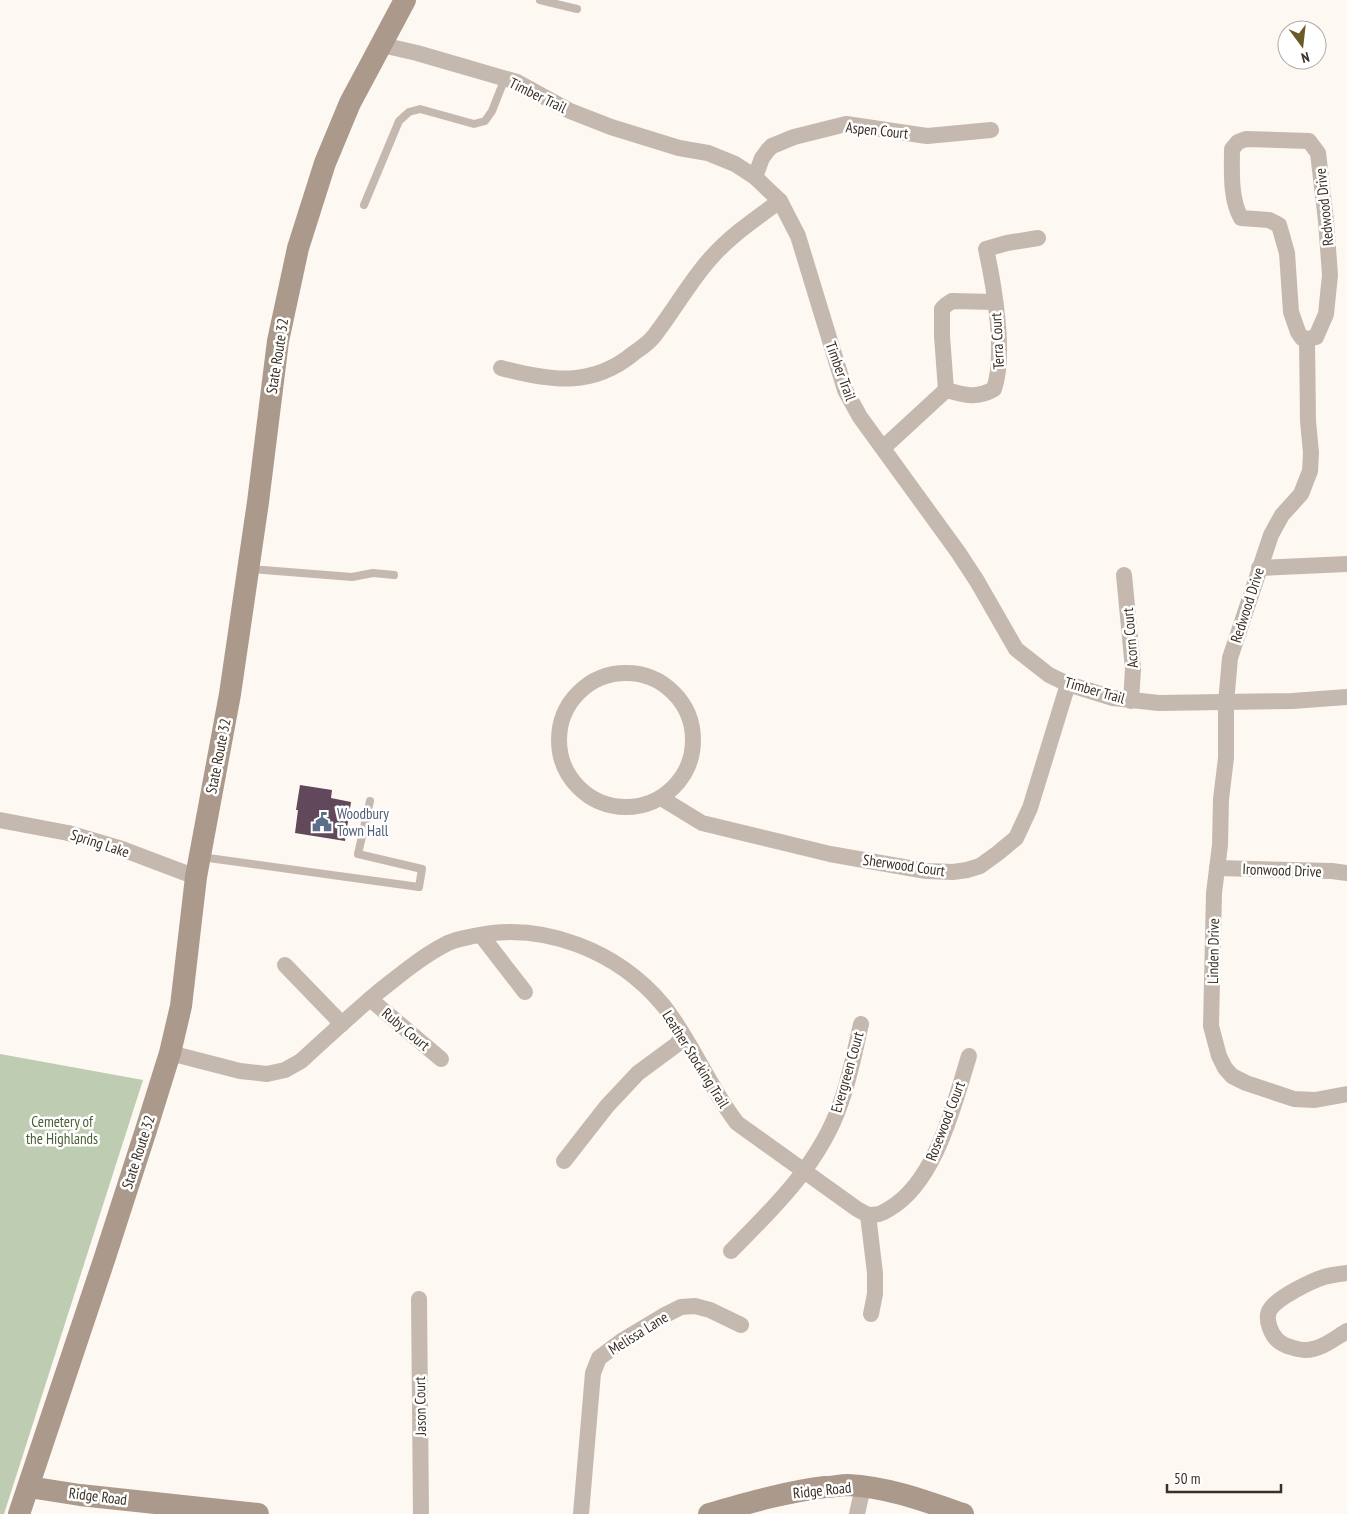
<svg xmlns="http://www.w3.org/2000/svg" width="1347" height="1514" viewBox="0 0 1347 1514" font-family="'PT Sans Narrow',sans-serif">
  <style>
    .green { fill: #beccb1 }
    .building { fill: #61485a }
    .lines { fill: none; stroke-linecap: round; stroke-linejoin: round }
    .lane { stroke: #c5b9af; stroke-width: 8 }
    .street { stroke: #c5b9af; stroke-width: 16 }
    .secondary { stroke: #ab9a8c; stroke-width: 22 }
    .labels { text-anchor: middle; dominant-baseline: central; stroke-width: 5; stroke-linejoin: round; paint-order: stroke }
    .street-label { font-size: 15px; fill: #3a3025; stroke: #fff }
    .service-label { font-size: 15px; fill: #4e5e75; stroke: #fff; text-anchor: start }
    .park-label { font-size: 15px; fill: #4a5f33; stroke: #fff }
  </style>
  <rect width="100%" height="100%" fill="#fdf8f2"/>
  <polygon class="green" points="0,1054 143,1080 4,1514 0,1514"/>
  <polygon class="building" points="300,785 332,790 331,798 351,802 345,841 295,833 298,810 296,810"/>
  <g class="lines">
    <g class="lane">
      <polyline points="540,0 577,9"/>
      <polyline points="364,205 399,121 409,112 420,109 474,124 485,121 492,111 505,78"/>
      <polyline points="250,569 352,577 373,573 394,575"/>
      <polyline points="201,857 419,887 422,869 358,854 370,801"/>
    </g>
    <g class="street">
      <polyline points="382,45 417,53 517,82 570,111 611,127 679,148 708,153 735,164 755,177 780,201 798,236 845,390 860,417 958,552 977,581 1016,649 1049,675 1068,684 1113,698 1159,703 1292,701 1347,697"/>
      <path d="M1246 139 1309 141 1318 153 1326 221 1330 275 1326 314 1316 337 1307 339 1302 338 1298 332 1291 312 1287 253 1279 225 1269 220 1241 218C1230 198 1232 172 1232 149L1238 142Z"/>
      <polyline points="755,177 762,158 768,150 772,146 794,137 846,124 927,136 991,130"/>
      <polyline points="1307,339 1308,421 1311,453 1310,471 1301,494 1282,515 1271,535 1230,658 1226,703 1226,758 1221,799 1220,845 1214,893 1211,1026 1219,1056 1225,1068 1232,1076 1246,1083 1294,1099 1315,1100 1347,1094"/>
      <path d="M501 368C550 381 592 388 634 353 641 348 649 343 654 336 673 312 690 281 710 259 730 236 755 219 780 201"/>
      <polyline points="946,390 942,336 942,309 946,305 952,301 994,302"/>
      <path d="M883 448 946 390C964 395 977 399 994 389 1006 355 994 285 986 249L1007 243 1038 238"/>
      <polyline points="1259,568 1347,564"/>
      <polyline points="1124,575 1133,669 1131,701"/>
      <circle cx="626" cy="740" r="67"/>
      <polyline points="661,798 702,823 830,854 926,871 953,872 967,870 980,866 998,853 1016,838 1030,808 1068,684"/>
      <polyline points="0,820 68,833 122,849 196,877"/>
      <polyline points="1217,868 1332,871 1347,873"/>
      <polyline points="481,935 525,992"/>
      <polyline points="285,965 342,1024"/>
      <polyline points="370,999 441,1059"/>
      <path d="M170 1053 240 1071 267 1074 285 1070 301 1061C326 1038 351 1015 377 993 400 975 422 956 448 943 456 939 465 938 474 936 543 921 618 951 663 1005 691 1040 709 1087 737 1123L857 1209 868 1215"/>
      <polyline points="564,1161 607,1106 638,1073 676,1045 683,1036"/>
      <path d="M868 1215C871 1215 875 1215 879 1214 882 1213 886 1211 889 1209 936 1182 954 1104 969 1056"/>
      <polyline points="868,1215 875,1273 875,1294 871,1314"/>
      <path d="M731 1251C775 1207 821 1162 841 1102 850 1077 855 1050 861 1024"/>
      <path d="M1347 1273C1340 1274 1331 1275 1324 1277 1311 1281 1279 1297 1271 1308 1263 1318 1272 1339 1283 1344 1288 1347 1300 1350 1305 1350 1321 1350 1335 1338 1347 1331"/>
      <polyline points="419,1299 421,1514"/>
      <polyline points="581,1514 593,1373 599,1358 623,1340 663,1316 681,1307 695,1306 710,1310 741,1325"/>
      <polyline points="857,1514 863,1487"/>
    </g>
    <g class="secondary">
      <polyline points="29,1487 80,1495 258,1514"/>
      <polyline points="19,1514 105,1257 146,1130 170,1053 181,1006 196,877 230,694 258,502 278,341 298,248 325,163 350,103 405,0"/>
      <path d="M709 1514C748 1503 785 1492 825 1487 832 1487 840 1485 848 1485 888 1487 925 1501 963 1514"/>
    </g>
  </g>
  <defs>
    <symbol id="civic-bare" viewBox="-9 -9 18 18"><path d="M-.6-6.5H3V-4.5H.6V-3L4-1V1h2V6H-6V1h2V-1L-.6-3ZM-1.2 2.5V6h2.4V2.5Z" fill="#5c6f8a" stroke="#fff" stroke-width="2.5" paint-order="stroke"/></symbol>
  </defs>
  <g fill-rule="evenodd">
    <use href="#civic-bare" x="308" y="808" width="28" height="28"/>
  </g>
  <g class="labels">
    <g class="street-label">
      <text transform="translate(538 95) rotate(26)">Timber Trail</text>
      <text transform="translate(877 130) rotate(6)">Aspen Court</text>
      <text transform="translate(1324 207) rotate(-96)">Redwood Drive</text>
      <text transform="translate(997 341) rotate(-93)">Terra Court</text>
      <text transform="translate(277 356) rotate(-81)">State Route 32</text>
      <text transform="translate(841 371) rotate(70)">Timber Trail</text>
      <text transform="translate(1247 605) rotate(-72)">Redwood Drive</text>
      <text transform="translate(1130 638) rotate(-95)">Acorn Court</text>
      <text transform="translate(1095 690) rotate(16)">Timber Trail</text>
      <text transform="translate(218 756) rotate(-79)">State Route 32</text>
      <text transform="translate(100 843) rotate(18)">Spring Lake</text>
      <text transform="translate(904 865) rotate(8)">Sherwood Court</text>
      <text transform="translate(1282 870) rotate(2)">Ironwood Drive</text>
      <text transform="translate(1213 951) rotate(-89)">Linden Drive</text>
      <text transform="translate(406 1029) rotate(40)">Ruby Court</text>
      <text transform="translate(696 1059) rotate(58)">Leather Stocking Trail</text>
      <text transform="translate(847 1072) rotate(-74)">Evergreen Court</text>
      <text transform="translate(945 1121) rotate(-69)">Rosewood Court</text>
      <text transform="translate(138 1152) rotate(-72)">State Route 32</text>
      <text transform="translate(638 1333) rotate(-32)">Melissa Lane</text>
      <text transform="translate(420 1406) rotate(-91)">Jason Court</text>
      <text transform="translate(822 1490) rotate(-6)">Ridge Road</text>
      <text transform="translate(98 1496) rotate(7)">Ridge Road</text>
    </g>
    <g class="service-label">
      <text x="337" y="813">Woodbury<tspan x="337" dy="17">Town Hall</tspan></text>
    </g>
    <g class="park-label">
      <text x="62" y="1121">Cemetery of<tspan x="62" dy="17">the Highlands</tspan></text>
    </g>
  </g>
  <g transform="translate(1302 45) rotate(165)"><circle r="24" fill="#ffffff" stroke="#b0aca8"/>
  <path d="M0-4L9 19L0 12L-9 19Z" fill="#685b28"/>
  <text y="-8" font-size="14" font-weight="bold" text-anchor="middle" fill="#3a3025">N</text>
  </g>
  <path d="M1167 1484v8h114v-8" fill="none" stroke="#3a3025" stroke-width="2.5"/>
  <text x="1174" y="1484" font-size="15" fill="#3a3025" stroke="#ffffff" stroke-width="4" paint-order="stroke">50 m</text>
</svg>
